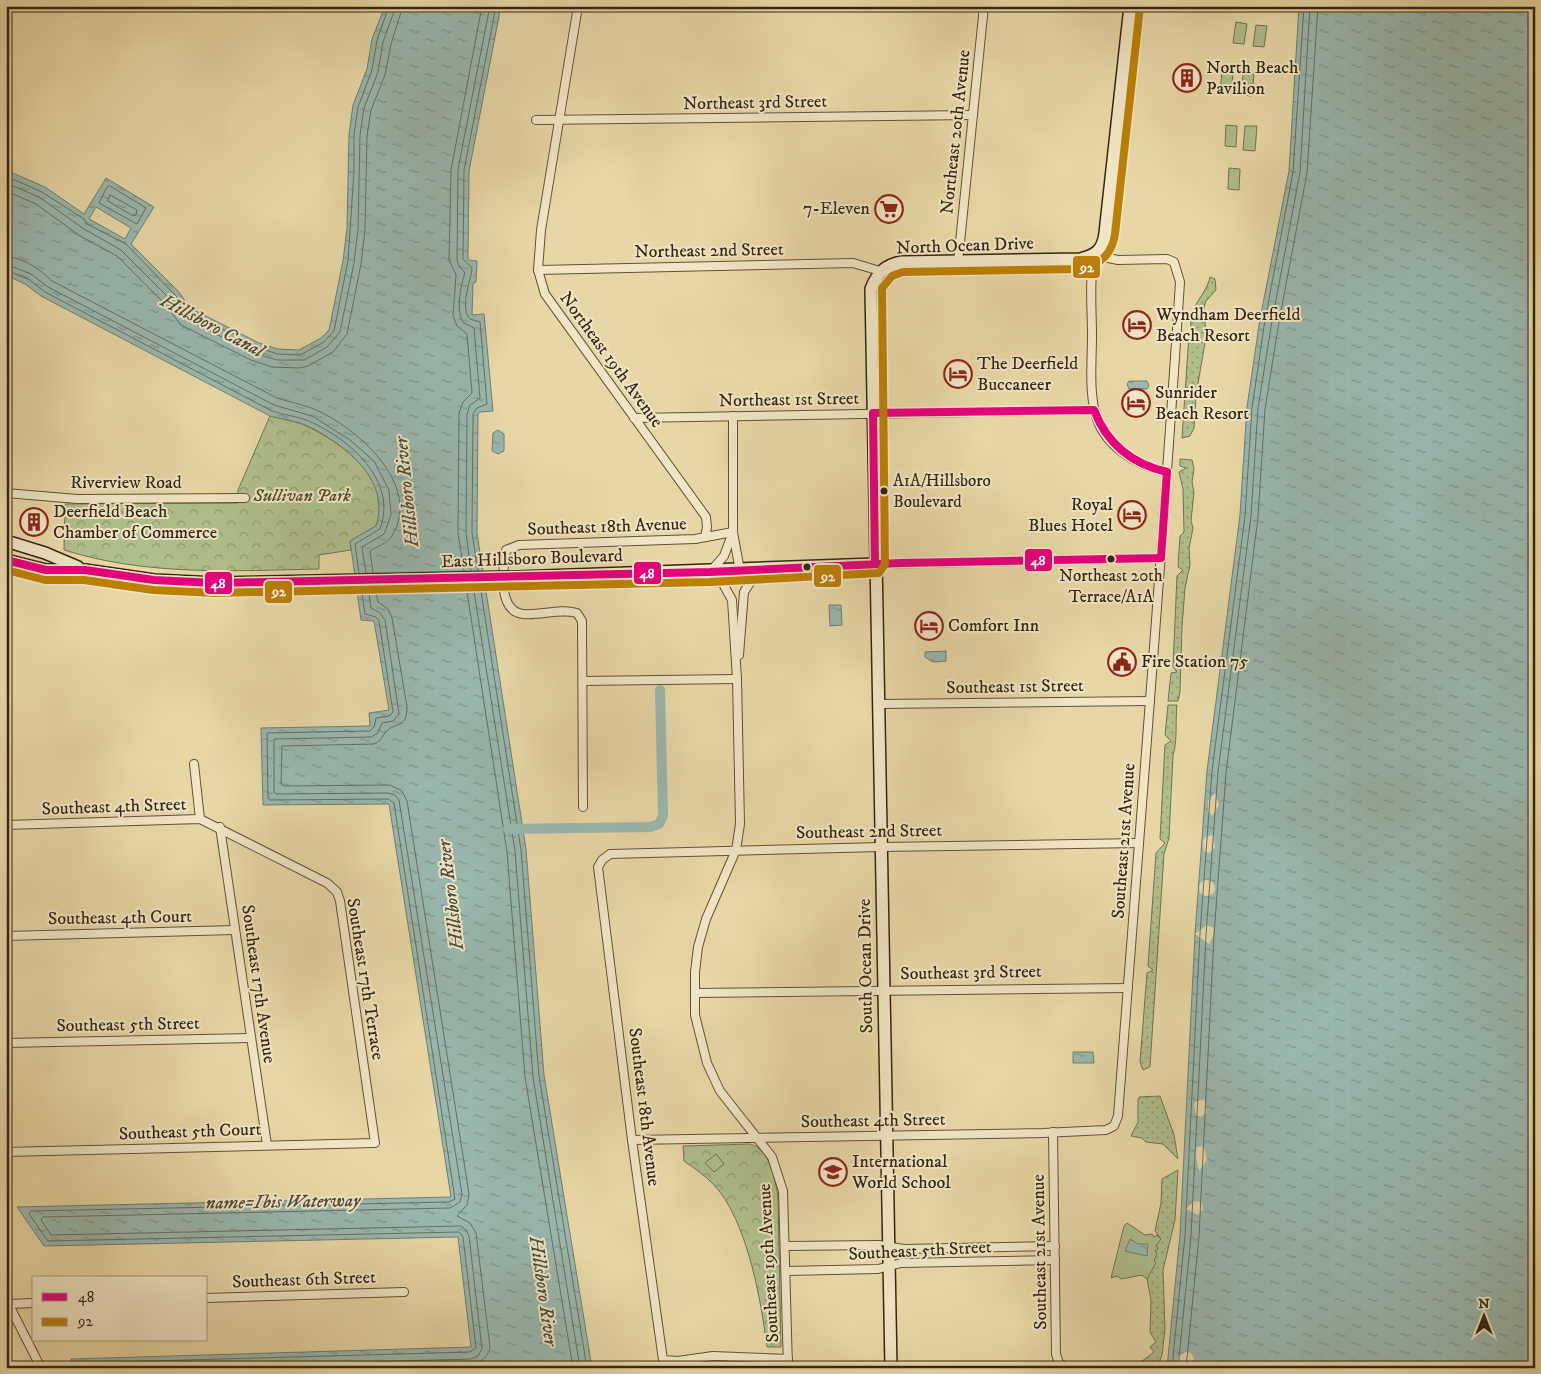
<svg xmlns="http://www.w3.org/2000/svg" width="1541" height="1374" viewBox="0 0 1541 1374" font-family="'IM FELL DW Pica',serif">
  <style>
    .grass { fill: url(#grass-dots); stroke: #72724e }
    .park { fill: url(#park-crowns); stroke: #72724e }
    .pitch { fill: #afbf8c; stroke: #72724e }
    .water { fill: url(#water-ripples); stroke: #717e70; fill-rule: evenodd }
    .pier { fill: #e8d7a6 }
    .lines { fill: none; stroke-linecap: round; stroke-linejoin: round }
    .shore { stroke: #666f60; stroke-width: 1 }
    .canal { stroke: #99b8af; stroke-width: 10 }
    .minor-casing { stroke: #615236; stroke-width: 10 }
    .secondary-casing { stroke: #342611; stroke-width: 14 }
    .minor { stroke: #f0e5c5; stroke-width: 8 }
    .secondary { stroke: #f0e5c5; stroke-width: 11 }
    .secondary-bridge-casing { stroke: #342611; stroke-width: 14; stroke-linecap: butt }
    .secondary-bridge { stroke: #f0e5c5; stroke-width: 11 }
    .bus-1-casing { stroke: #f0e5c5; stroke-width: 11 }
    .bus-2-casing { stroke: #f0e5c5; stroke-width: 11 }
    .bus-1 { stroke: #e5007d; stroke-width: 8 }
    .bus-2 { stroke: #bc8005; stroke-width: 8 }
    .bus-dot { fill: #342611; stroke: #f0e5c5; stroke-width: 2 }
    .labels { text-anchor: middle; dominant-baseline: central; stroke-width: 4; stroke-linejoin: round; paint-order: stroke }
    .bus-label { font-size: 17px; fill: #342611; stroke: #f0e5c5; text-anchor: start }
    .poi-label { font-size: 18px; fill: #342611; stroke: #f0e5c5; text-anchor: start }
    .street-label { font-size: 18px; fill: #342611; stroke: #f0e5c5 }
    .park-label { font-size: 18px; font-style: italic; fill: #534c30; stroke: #f0e5c5 }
    .water-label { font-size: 19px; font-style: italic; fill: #4d4a38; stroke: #f0e5c5 }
    .line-badge { stroke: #f0e5c5; stroke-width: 2 }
    .badge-label { font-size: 14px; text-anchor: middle; font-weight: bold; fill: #fff }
  </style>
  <defs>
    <pattern id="grass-dots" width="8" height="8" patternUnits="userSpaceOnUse" patternTransform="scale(1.25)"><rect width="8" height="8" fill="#afbf8c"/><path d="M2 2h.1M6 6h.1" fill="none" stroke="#8f9b71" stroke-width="1.8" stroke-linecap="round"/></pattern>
    <pattern id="park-crowns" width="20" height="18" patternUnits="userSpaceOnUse" patternTransform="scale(1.25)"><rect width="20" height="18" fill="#afbf8c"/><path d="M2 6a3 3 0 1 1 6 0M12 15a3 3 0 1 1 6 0" fill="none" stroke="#8f9b71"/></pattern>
    <pattern id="water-ripples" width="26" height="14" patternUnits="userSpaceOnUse" patternTransform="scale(1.25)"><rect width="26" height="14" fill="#99b8af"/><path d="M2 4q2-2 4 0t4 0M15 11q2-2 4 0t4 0" fill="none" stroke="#7e958d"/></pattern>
  </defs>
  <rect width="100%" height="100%" fill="#e8d7a6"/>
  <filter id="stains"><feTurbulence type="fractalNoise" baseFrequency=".004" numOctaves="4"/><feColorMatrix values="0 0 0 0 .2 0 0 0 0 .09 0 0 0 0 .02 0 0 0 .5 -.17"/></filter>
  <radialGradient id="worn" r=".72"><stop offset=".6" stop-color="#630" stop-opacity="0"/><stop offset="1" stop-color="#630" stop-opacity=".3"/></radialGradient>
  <g class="grass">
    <path d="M1210 277 1215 279 1216 290 1206 301 1204 308 1206 337 1196 395 1194 428 1190 436 1182 438 1189 334 1195 333 1194 329H1191C1188 306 1206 296 1210 277Z"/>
    <polygon points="1180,459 1192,460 1194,469 1192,482 1194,492 1191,521 1193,528 1189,548 1190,565 1185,588 1182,627 1180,692 1178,701 1168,701 1171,673 1177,672 1173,667 1177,576 1183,570 1178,567 1180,536 1184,532 1183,489 1179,472 1186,468 1180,466"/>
    <path d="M1168 705H1177C1175 722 1178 739 1173 755L1169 838 1164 854 1150 1067 1143 1070 1140 1062 1147 973 1153 970 1148 966 1156 853 1165 843 1160 839 1165 745 1171 741 1165 735Z"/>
    <polygon points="1160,1096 1174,1135 1178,1159 1163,1144 1146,1142 1142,1138 1131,1136 1138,1122 1138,1100 1139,1097"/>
    <polygon points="1178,1170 1175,1220 1163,1270 1165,1329 1162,1355 1157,1368 1133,1368 1154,1352 1150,1347 1156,1342 1150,1332 1151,1300 1147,1279 1153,1265 1157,1242 1161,1239 1155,1231 1161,1203 1162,1179"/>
  </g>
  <g class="park">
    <path d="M270 416C282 419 297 421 308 427 345 445 391 479 376 526L350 541 351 550 319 555V569C233 571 147 576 64 550L65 504 238 503V490Z"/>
    <path d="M750 1144C770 1149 775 1179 778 1197L781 1347H767C761 1300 747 1220 714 1185 706 1176 694 1168 684 1161L683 1146Z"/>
  </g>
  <g class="pitch">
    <polygon points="1236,22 1247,24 1244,44 1233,43"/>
    <polygon points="1256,25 1267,26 1264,47 1253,46"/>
    <polygon points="1222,72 1233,73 1231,94 1220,93"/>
    <polygon points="1243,74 1254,74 1252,96 1241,95"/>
    <polygon points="1226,125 1237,126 1236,147 1225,146"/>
    <polygon points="1245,126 1257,126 1255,151 1243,150"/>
    <polygon points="1229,168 1240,169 1239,190 1228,189"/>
    <polygon points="716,1154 724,1164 714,1172 705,1163"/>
    <polygon points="1127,1223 1145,1235 1152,1234 1154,1237 1157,1235 1161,1239 1156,1246 1158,1249 1155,1251 1157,1254 1154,1261 1156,1263 1147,1279 1142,1275 1121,1279 1117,1276 1111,1278 1124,1226"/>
  </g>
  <g class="water">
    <path d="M385 6H501L469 171 468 260 477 261 476 282 473 283 472 315 484 314 493 411 480 412 478 414 477 533 526 849 544 1075 592 1368H72L71 1359 471 1347 458 1237 44 1246 17 1207 451 1197 389 804 263 805 261 728 370 726 369 713 389 710 374 621 361 620 350 541 376 526C391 479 345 445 308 426 297 421 282 419 270 416L41 296 25 284 6 275V170L45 187 84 214 106 178 154 207 131 244 179 292 190 308 259 343 278 349 299 350 321 338 329 330 343 261 347 228 349 135 353 105 367 69 372 39ZM96 207 131 228 125 239 89 219Z"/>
    <polygon points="1299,6 1535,6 1535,1368 1167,1368 1180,1235 1195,934 1207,771 1240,515 1247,407 1260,319 1289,171"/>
    <polygon points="1129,381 1147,381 1149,386 1147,389 1129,389 1127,384"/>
    <polygon points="498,430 504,434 504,451 498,454 492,451 493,433"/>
    <polygon points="829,605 841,605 842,625 830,626"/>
    <polygon points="946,651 946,661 933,662 925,657 925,652"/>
    <polygon points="1073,1052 1093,1052 1094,1063 1073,1063"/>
    <polygon points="1130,1239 1138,1244 1148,1244 1147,1256 1125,1251"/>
  </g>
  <g class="pier">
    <polygon points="1215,793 1219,805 1212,816 1208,811 1208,801"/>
    <polygon points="1213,835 1215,847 1209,853 1204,851 1203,841 1205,837"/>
    <circle cx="1207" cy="888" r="8"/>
    <polygon points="1207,925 1214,928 1213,936 1209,944 1195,934"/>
    <polygon points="1204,1099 1207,1112 1201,1117 1196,1115 1194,1106 1195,1102"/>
    <polygon points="1204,1146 1207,1160 1199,1171 1195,1154 1197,1147"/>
    <polygon points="1194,1201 1202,1202 1203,1209 1198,1215 1186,1209"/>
    <polygon points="1186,1352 1191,1353 1194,1358 1191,1368 1177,1362 1178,1356"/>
  </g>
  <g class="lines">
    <g class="shore">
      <polyline points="6,176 42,192 84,219 87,224 126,244 176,296 186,312 206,323 232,333 257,347 277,354 300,355 324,342 334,331 348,261 354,171 354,135 358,107 372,70 377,40 389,6"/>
      <polyline points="6,183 39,197 84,229 121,250 170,299 184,318 256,354 277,360 304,360 327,347 340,332 354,263 358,229 360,135 364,108 378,72 383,42 396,6"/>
      <polygon points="110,186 146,208 137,224 99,203 107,187"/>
      <polyline points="6,191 36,204 80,236 117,256 165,304 181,325 251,360 272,367 299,368 308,366 333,352 347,334 361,264 365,230 367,136 371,110 385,75 391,44 403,6"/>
      <polygon points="110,195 137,210 136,215 133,216 108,201"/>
      <path d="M6 257C24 257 40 270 52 281L277 398C289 402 302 404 314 409 356 427 423 484 392 536 387 544 377 546 370 551L373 573"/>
      <polyline points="6,264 31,274 48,287 274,405 312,416 350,440 374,461 389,490 391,515 384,534 362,547 366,573"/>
      <path d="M6 270 28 279 45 292 272 411C283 415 297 416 309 421 349 439 398 480 380 529L355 544 359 573"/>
      <polyline points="464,571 458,533 459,413 463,402 472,393 467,334 457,326 453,316 456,275 449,260 451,170 482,6"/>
      <path d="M471 571 466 533 467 414 470 405 480 398 474 328C471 326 467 325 464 323 455 313 461 283 465 273L459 266 457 260 458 169 490 6"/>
      <path d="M478 571 472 533 473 414 477 408 487 404 480 322 470 319C459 306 471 282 472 268L463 259 464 170 496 6"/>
      <polyline points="466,585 507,852 525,1077 573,1368"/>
      <polyline points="473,585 515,851 533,1077 580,1368"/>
      <polyline points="480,585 521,850 539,1076 587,1368"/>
      <path d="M375 587 378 602 388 609 392 618 407 707C407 728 397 722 388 730 382 735 382 741 374 744L282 746 281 784 284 786 390 785 402 791 407 801 469 1194 467 1205 457 1216 470 1223 476 1233 490 1347C486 1374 437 1367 415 1368"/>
      <polyline points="77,1368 79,1363 470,1352 476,1348 463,1237 459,1232 48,1241 29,1214 31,1211 449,1202 455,1199 394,803 388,799 270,800 268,798 267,733 370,731 374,727 376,718 389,716 393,712 379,621 376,617 365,614 361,587"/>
      <polyline points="149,1368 471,1359 478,1356 482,1349 469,1236 466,1230 461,1226 51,1235 41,1220 43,1217 450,1208 460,1202 462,1194 399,800 395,795 388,793 276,794 274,792 274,739 371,737 378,733 382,723 393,721 399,714 385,620 380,613 371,608 368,587"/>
      <polyline points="1172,1368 1185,1235 1200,934 1212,771 1245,516 1252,408 1265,320 1293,172 1304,6"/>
      <polyline points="1178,1368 1191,1236 1206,935 1218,772 1251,516 1258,408 1272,321 1300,172 1310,6"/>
      <polyline points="1186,1368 1199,1236 1214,935 1226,773 1258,517 1265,409 1279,322 1307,173 1318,6"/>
    </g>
    <polyline class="canal" points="508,829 650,827 659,824 663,816 660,690"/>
    <defs>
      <g id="minor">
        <polyline points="578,6 541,230 538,270 545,294 706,517 707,527 705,537"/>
        <polyline points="536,120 973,115"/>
        <polyline points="958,262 984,6"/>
        <polyline points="538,270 853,263 880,271"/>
        <polyline points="733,416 733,532 740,571"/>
        <polyline points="634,418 1094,410"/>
        <polyline points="6,493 77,499 245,498"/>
        <polyline points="733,532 724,556 710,572 722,582 732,600 737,679 740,824 736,850 706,919 698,947 695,972 695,1015 707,1063 720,1091 772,1157 783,1191 788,1368"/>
        <polyline points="875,564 1161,558"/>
        <polyline points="739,655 744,592 759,569"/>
        <polyline points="583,681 737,679"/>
        <polyline points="879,704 1150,701"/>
        <polyline points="194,764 200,819"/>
        <path d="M583 807 582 621 577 613C559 608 541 616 523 614 497 611 503 568 506 550L519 545 695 539 733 532"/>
        <polyline points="6,825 200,819 327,883 337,892 340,901 375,1143 6,1152"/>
        <polyline points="220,827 267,1145"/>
        <polyline points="6,936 235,930"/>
        <polyline points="695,993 1128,988"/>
        <polyline points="6,1043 251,1038"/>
        <polyline points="1053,1132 1056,1354 1059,1363 1066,1368"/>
        <path d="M632 1140 1043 1133 1106 1130 1114 1126 1118 1116C1139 838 1162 561 1180 282L1174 262 1167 259 1118 260 1094 255C1089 282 1092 309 1092 335 1092 360 1089 388 1095 412 1102 445 1136 466 1167 472"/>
        <polyline points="785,1246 879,1245 904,1249 1055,1246"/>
        <polyline points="786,1271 878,1269 901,1263 1055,1260"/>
        <polyline points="206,1298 404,1292"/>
        <polyline points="6,1299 41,1368"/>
        <polyline points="9,1304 34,1303"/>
        <polyline points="788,1359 713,1356 678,1361 663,1360 632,1140 598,867 602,860 610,854 881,847 1139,843"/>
      </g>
      <g id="secondary">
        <polyline points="6,541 45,553 78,567"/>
        <polyline points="6,560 46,570 85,570 154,580 215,583 459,578"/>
        <polyline points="517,577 875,564"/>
        <path d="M891 1368 871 289C877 273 885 265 902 262L1080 259C1096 255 1103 250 1105 233L1130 6"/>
      </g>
    </defs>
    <use href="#minor" class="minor-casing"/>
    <use href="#secondary" class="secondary-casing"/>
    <use href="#minor" class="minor"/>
    <use href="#secondary" class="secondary"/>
    <defs>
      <polyline id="secondary-bridge" points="459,578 517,577"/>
    </defs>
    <use href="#secondary-bridge" class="secondary-bridge-casing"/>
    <use href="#secondary-bridge" class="secondary-bridge"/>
    <defs>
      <path id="bus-1" d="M6 560 46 570H85L154 580 215 583 710 572 901 563 1161 558 1167 472C1132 464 1107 444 1094 410L873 413 875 564"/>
      <path id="bus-2" d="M6 570 45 580H84L153 590 215 593 710 582 879 573 885 564 882 288 892 276 903 272 1081 269C1101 264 1112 254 1115 234L1140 7"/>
    </defs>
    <use href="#bus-1" class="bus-1-casing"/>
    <use href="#bus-2" class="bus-2-casing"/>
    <use href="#bus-1" class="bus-1"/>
    <use href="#bus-2" class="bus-2"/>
  </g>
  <defs>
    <symbol id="building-ring" viewBox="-11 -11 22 22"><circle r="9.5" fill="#f0e5c5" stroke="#8f2418" stroke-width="1.5"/><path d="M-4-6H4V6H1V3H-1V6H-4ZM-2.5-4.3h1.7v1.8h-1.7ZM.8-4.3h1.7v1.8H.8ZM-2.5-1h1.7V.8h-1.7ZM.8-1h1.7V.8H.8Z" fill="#8f2418"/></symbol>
    <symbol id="supermarket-ring" viewBox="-11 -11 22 22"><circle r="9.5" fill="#f0e5c5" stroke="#8f2418" stroke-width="1.5"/><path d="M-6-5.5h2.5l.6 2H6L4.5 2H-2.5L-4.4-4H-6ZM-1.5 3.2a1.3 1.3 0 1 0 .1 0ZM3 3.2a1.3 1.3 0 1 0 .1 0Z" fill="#8f2418"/></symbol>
    <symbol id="hotel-ring" viewBox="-11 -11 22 22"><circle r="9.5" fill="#f0e5c5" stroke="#8f2418" stroke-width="1.5"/><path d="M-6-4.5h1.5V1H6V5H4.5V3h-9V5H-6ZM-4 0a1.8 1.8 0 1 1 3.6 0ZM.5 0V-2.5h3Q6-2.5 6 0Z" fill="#8f2418"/></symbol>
    <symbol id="civic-ring" viewBox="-11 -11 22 22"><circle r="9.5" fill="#f0e5c5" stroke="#8f2418" stroke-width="1.5"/><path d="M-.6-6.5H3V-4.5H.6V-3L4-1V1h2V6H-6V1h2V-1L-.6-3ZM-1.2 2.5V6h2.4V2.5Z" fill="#8f2418"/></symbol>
    <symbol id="school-ring" viewBox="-11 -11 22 22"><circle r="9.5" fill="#f0e5c5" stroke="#8f2418" stroke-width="1.5"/><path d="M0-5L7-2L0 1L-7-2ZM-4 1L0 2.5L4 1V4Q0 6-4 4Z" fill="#8f2418"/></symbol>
  </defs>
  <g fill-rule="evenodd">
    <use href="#building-ring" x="1171" y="62" width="32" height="32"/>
    <use href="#supermarket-ring" x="873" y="193" width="32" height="32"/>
    <use href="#hotel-ring" x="1121" y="309" width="32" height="32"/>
    <use href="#hotel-ring" x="942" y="358" width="32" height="32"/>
    <use href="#hotel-ring" x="1120" y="387" width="32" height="32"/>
    <use href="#hotel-ring" x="1116" y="499" width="32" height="32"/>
    <use href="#building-ring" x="18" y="506" width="32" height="32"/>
    <use href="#hotel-ring" x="913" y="610" width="32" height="32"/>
    <use href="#civic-ring" x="1106" y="646" width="32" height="32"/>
    <use href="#school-ring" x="817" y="1156" width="32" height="32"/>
  </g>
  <g class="bus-dot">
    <circle cx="884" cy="491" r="4.5"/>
    <circle cx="1111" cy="559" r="4.5"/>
    <circle cx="807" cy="567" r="4.5"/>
  </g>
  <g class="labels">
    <g class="bus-label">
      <text x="893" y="481">A1A/Hillsboro<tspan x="893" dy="21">Boulevard</tspan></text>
      <text x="1111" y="576" text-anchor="middle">Northeast 20th<tspan x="1111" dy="21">Terrace/A1A</tspan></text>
    </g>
    <g class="poi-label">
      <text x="1206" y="68">North Beach<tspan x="1206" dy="21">Pavilion</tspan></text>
      <text x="870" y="209" text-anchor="end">7-Eleven</text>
      <text x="1156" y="315">Wyndham Deerfield<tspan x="1156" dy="21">Beach Resort</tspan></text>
      <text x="977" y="364">The Deerfield<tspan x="977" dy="21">Buccaneer</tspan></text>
      <text x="1155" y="393">Sunrider<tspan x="1155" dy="21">Beach Resort</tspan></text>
      <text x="1113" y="505" text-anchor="end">Royal<tspan x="1113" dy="21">Blues Hotel</tspan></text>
      <text x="53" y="512">Deerfield Beach<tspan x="53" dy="21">Chamber of Commerce</tspan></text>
      <text x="948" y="626">Comfort Inn</text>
      <text x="1141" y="662">Fire Station 75</text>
      <text x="852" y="1162">International<tspan x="852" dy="21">World School</tspan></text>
    </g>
    <g class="street-label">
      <text transform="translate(755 103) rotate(-1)">Northeast 3rd Street</text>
      <text transform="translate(956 132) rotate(-84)">Northeast 20th Avenue</text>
      <text transform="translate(965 246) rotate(-2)">North Ocean Drive</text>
      <text transform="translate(709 251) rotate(-1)">Northeast 2nd Street</text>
      <text transform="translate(611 360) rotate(54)">Northeast 19th Avenue</text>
      <text transform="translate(789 400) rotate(-1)">Northeast 1st Street</text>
      <text x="126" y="483">Riverview Road</text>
      <text transform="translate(607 527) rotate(-2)">Southeast 18th Avenue</text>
      <text transform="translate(532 559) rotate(-2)">East Hillsboro Boulevard</text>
      <text transform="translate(1015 687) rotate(-1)">Southeast 1st Street</text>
      <text transform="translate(114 807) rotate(-2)">Southeast 4th Street</text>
      <text transform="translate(869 832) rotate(-1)">Southeast 2nd Street</text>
      <text transform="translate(1124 841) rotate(-86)">Southeast 21st Avenue</text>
      <text transform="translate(120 918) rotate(-1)">Southeast 4th Court</text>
      <text transform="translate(866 966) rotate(-91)">South Ocean Drive</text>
      <text transform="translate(971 973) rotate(-1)">Southeast 3rd Street</text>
      <text transform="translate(365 979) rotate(81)">Southeast 17th Terrace</text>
      <text transform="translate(258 984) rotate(82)">Southeast 17th Avenue</text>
      <text transform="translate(128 1025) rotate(-1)">Southeast 5th Street</text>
      <text transform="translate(644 1107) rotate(83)">Southeast 18th Avenue</text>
      <text transform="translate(873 1121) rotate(-1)">Southeast 4th Street</text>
      <text transform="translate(190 1132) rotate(-2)">Southeast 5th Court</text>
      <text transform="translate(920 1251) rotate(-3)">Southeast 5th Street</text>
      <text transform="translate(1040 1252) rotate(-91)">Southeast 21st Avenue</text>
      <text transform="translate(769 1263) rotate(-93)">Southeast 19th Avenue</text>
      <text transform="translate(304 1280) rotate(-2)">Southeast 6th Street</text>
    </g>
    <g class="park-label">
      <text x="302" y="496">Sullivan Park</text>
    </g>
    <g class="water-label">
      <text transform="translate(212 326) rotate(28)">Hillsboro Canal</text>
      <text transform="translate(407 492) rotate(-96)">Hillsboro River</text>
      <text transform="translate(451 895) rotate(-97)">Hillsboro River</text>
      <text transform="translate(283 1202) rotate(-1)">name=Ibis Waterway</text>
      <text transform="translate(543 1291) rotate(82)">Hillsboro River</text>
    </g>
  </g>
  <g class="line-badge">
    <rect x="1072" y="255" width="29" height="24" rx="5" fill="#bc8005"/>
    <rect x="1024" y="548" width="29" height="24" rx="5" fill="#e5007d"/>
    <rect x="633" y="561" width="29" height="24" rx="5" fill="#e5007d"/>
    <rect x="813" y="564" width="29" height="24" rx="5" fill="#bc8005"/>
    <rect x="204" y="571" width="29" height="24" rx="5" fill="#e5007d"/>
    <rect x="264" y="580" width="29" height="24" rx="5" fill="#bc8005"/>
  </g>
  <g class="badge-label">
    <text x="1087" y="272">92</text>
    <text x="1038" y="565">48</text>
    <text x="647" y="578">48</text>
    <text x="828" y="581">92</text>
    <text x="218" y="588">48</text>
    <text x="279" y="596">92</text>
  </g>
  <rect width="1541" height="1374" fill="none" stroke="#e8d7a6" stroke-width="25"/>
  <rect x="8" y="8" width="1526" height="1359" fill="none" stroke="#342611" stroke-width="2.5"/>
  <rect x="12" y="12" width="1516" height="1349" fill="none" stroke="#342611"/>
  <rect x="32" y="1276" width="175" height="65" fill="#f0e5c5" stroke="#a5997d"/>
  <rect x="42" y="1293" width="25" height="8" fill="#e5007d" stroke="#a5997d"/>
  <text x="78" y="1302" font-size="15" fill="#342611">48</text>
  <rect x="42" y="1318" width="25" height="8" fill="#bc8005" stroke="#a5997d"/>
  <text x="78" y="1326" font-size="15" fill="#342611">92</text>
  <g transform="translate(1484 1316)" stroke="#f0e5c5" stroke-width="4" paint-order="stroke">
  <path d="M0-4L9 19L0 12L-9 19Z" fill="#342611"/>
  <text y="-8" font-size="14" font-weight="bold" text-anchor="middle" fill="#342611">N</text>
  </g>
  <rect width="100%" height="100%" filter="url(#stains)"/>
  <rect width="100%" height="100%" fill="url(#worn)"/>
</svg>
